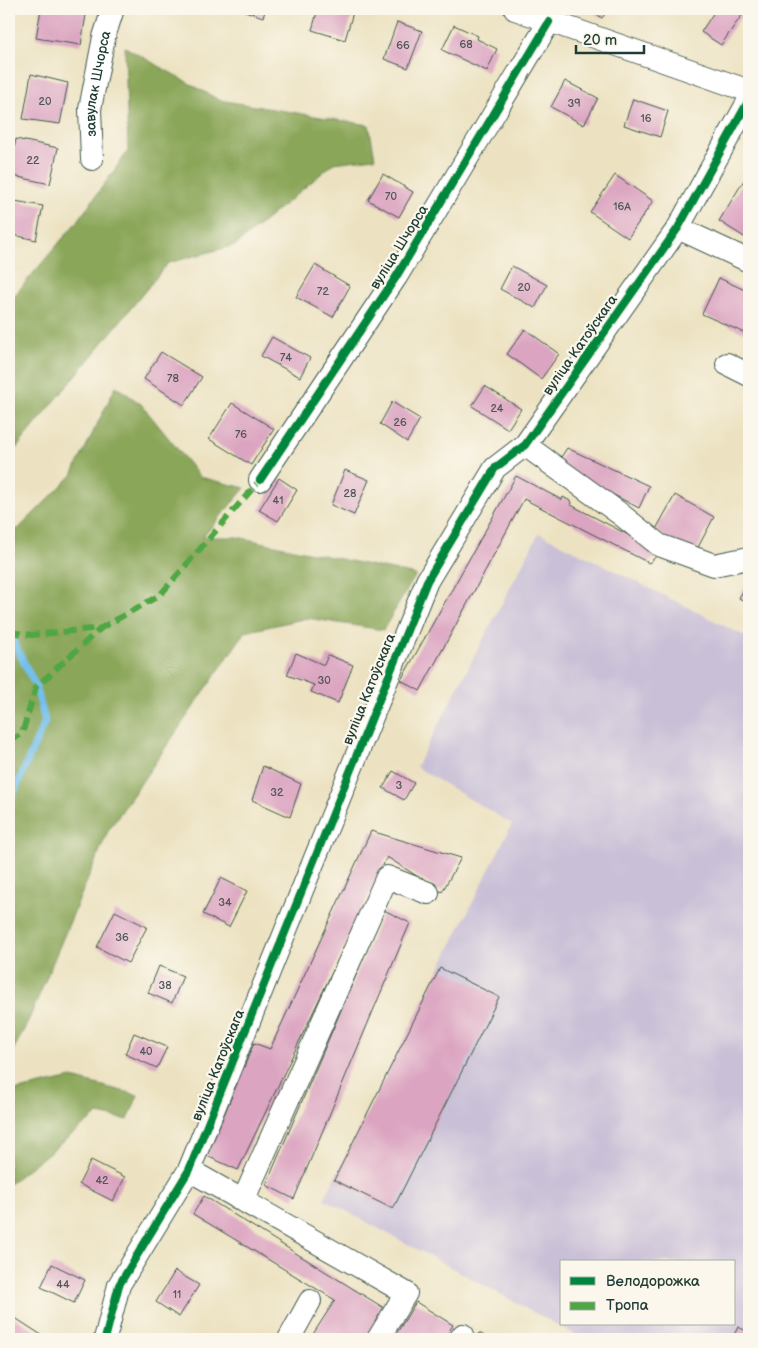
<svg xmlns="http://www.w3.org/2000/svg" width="758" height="1348" viewBox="0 0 758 1348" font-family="'Balsamiq Sans',sans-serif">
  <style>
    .industrial { fill: #c9bfd7; fill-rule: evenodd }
    .forest { fill: #8aa658; stroke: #547246 }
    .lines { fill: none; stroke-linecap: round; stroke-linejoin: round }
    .stream { stroke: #73c0ed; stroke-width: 7 }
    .building { fill: #dba4c1 }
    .minor-casing { stroke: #3e5649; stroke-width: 24 }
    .minor { stroke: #fff; stroke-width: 22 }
    .quiet { stroke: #4fa644; stroke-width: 6; stroke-dasharray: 12 6; stroke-linecap: butt }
    .cycleway-casing { stroke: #fbf7ec; stroke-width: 11 }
    .cycleway { stroke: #00873e; stroke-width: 8 }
    .labels { text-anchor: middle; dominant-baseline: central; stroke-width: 4.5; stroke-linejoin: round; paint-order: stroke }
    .number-label { font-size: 11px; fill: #4e5757 }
    .street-label { font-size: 14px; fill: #1f3d34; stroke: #fbf7ec }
  </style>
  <rect width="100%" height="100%" fill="#fbf7ec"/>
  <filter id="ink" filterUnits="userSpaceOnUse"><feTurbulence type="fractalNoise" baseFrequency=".02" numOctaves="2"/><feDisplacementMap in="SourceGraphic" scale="10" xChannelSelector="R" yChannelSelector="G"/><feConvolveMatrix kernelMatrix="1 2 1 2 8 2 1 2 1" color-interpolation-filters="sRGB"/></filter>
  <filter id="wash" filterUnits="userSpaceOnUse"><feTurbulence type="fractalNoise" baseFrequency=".0096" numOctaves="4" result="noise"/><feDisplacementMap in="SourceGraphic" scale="20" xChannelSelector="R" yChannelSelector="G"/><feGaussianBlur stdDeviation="1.12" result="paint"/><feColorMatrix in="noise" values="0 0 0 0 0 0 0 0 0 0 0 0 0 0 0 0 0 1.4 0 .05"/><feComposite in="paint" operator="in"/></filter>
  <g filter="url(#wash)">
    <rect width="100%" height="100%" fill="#ece2c1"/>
    <path class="industrial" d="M539 533 749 638V1339H583L324 1199 512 824 416 767ZM562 1262H734V1324H562Z"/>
    <g class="forest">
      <polygon points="125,47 219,100 369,125 375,158 334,163 236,245 168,263 9,457 9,302 80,218 128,151"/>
      <polygon points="116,386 141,404 200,477 245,488 203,537 237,537 416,575 383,630 307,618 245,632 108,831 27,1024 9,1058 9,523 17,530 72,475"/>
      <polygon points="72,1078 138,1095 128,1120 98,1114 9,1184 9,1092"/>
    </g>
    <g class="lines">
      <polyline class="stream" points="9,632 36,687 45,721 12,797 9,799"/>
    </g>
    <g id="blocks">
      <g class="building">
        <polygon points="41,9 87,9 81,45 36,38"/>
        <polygon points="239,9 266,9 263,17"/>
        <polygon points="318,9 354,9 345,40 312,30"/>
        <polygon points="588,9 609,9 602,18"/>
        <polygon points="716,9 746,9 721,45 701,32"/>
        <polygon points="397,22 422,31 408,68 384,59"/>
        <polygon points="454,25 478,36 477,39 497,49 487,71 442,50"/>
        <polygon points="31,74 68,83 60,124 23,119"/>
        <polygon points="565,81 598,98 584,125 551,107"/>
        <polygon points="633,99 668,111 660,137 624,125"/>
        <polygon points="16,139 58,148 50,184 9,175"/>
        <polygon points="749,172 749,240 719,221"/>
        <polygon points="383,174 413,192 399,217 368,200"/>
        <polygon points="615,175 653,201 628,238 590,212"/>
        <polygon points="9,200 43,206 36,240 9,234"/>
        <polygon points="315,265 350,286 333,317 296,297"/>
        <polygon points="512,266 547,285 535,308 500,289"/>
        <polygon points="719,278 749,292 749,335 702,314"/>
        <polygon points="525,329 559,354 541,379 507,354"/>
        <polygon points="272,337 310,358 300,377 261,356"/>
        <polygon points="161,352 202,377 184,405 144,379"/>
        <polygon points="485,386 521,409 508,429 472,406"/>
        <polygon points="392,402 420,419 407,442 380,424"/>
        <polygon points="232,403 274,429 251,465 209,439"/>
        <polygon points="567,448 649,486 639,508 556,465"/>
        <polygon points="345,470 369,480 354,515 331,505"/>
        <polygon points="516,476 562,500 563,497 572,502 571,505 661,552 649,563 524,499 420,691 401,680"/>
        <polygon points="279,478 297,490 278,521 259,510"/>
        <polygon points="675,495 714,517 695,553 655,531"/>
        <polygon points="749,580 749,604 739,598"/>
        <polygon points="296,653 324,665 328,655 353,665 338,703 311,692 314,685 287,675"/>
        <polygon points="263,766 301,784 290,817 252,800"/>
        <polygon points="393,771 414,783 404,800 383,788"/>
        <polygon points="371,831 461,858 442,892 387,857 238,1170 207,1156 254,1043 270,1049"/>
        <polygon points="221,878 247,891 229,927 203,914"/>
        <polygon points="384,910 410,923 294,1199 266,1185"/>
        <polygon points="115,911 147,927 128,963 97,947"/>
        <polygon points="159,966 183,976 172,1003 148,993"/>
        <polygon points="440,968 499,997 393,1209 334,1180"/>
        <polygon points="134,1033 167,1047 157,1068 125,1054"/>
        <polygon points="91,1160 125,1177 113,1201 79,1184"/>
        <polygon points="204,1196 384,1308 365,1339 310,1339 335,1300 193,1214"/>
        <polygon points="52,1264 85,1280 74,1303 41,1287"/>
        <polygon points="175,1271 199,1285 179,1317 156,1302"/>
        <polygon points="416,1302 453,1325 444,1339 393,1339"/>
        <polygon points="9,1314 43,1336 41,1339 9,1339"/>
        <polygon points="738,1327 749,1332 749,1339 732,1339"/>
        <polygon points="479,1333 490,1339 475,1339"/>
      </g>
    </g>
  </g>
  <g filter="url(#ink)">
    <use href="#blocks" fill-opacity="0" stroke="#3e5649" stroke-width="1"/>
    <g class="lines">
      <defs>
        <g id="minor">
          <polyline points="515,9 749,91"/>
          <path id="s1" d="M92 159 90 109 104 37 113 9"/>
          <polyline points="678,228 749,261"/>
          <polyline points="727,364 749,375"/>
          <polyline points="525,445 619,513 659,545 714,565 749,558"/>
          <polyline points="260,480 396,277 549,22"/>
          <polyline points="189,1170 406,1293 378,1339"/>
          <polyline points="243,1201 387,877 428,893"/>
          <polyline points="105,1339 119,1285 189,1170 427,581 495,468 525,445 678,228 749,100"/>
          <polyline points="289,1339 310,1301"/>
          <polyline points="460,1339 463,1335"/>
        </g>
      </defs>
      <use href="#minor" class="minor-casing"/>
      <use href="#minor" class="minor"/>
      <g class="quiet">
        <polyline points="9,632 32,635 101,628 160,595 260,480"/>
        <polyline points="9,741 22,734 36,687 101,628"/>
      </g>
      <defs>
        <g id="cycleway">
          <polyline points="260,480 396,277 549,22"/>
          <polyline points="105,1339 119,1285 189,1170 427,581 495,468 525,445 678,228 749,100"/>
        </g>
      </defs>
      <use href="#cycleway" class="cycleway-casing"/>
      <use href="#cycleway" class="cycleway"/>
    </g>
  </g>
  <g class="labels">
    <g class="number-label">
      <text x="466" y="44">68</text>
      <text x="403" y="45">66</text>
      <text x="45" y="101">20</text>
      <text x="574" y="103">39</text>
      <text x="646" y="118">16</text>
      <text x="33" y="160">22</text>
      <text x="391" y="196">70</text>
      <text x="622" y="206">16А</text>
      <text x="524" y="287">20</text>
      <text x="323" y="291">72</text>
      <text x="286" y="357">74</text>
      <text x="173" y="378">78</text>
      <text x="497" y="408">24</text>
      <text x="400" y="422">26</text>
      <text x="241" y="434">76</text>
      <text x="350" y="493">28</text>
      <text x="278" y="500">41</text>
      <text x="324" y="680">30</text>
      <text x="399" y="785">3</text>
      <text x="277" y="792">32</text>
      <text x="225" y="902">34</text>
      <text x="122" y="937">36</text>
      <text x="165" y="985">38</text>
      <text x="146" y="1051">40</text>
      <text x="102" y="1180">42</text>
      <text x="63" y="1284">44</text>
      <text x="177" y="1294">11</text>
    </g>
    <g class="street-label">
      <text stroke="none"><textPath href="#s1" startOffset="76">завулак Шчорса</textPath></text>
      <text transform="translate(399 247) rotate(-58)">вуліца Шчорса</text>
      <text transform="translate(580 345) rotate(-55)">вуліца Катоўскага</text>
      <text transform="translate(369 689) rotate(-68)">вуліца Катоўскага</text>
      <text transform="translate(218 1065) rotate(-68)">вуліца Катоўскага</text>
    </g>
  </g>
  <rect width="758" height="1348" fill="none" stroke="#fbf7ec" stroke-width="30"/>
  <rect x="560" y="1260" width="175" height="65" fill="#fbf7ec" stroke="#a3ada2"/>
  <rect x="570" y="1277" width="25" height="8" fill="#00873e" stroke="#a3ada2"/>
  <text x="606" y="1286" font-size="15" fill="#1f3d34">Велодорожка</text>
  <rect x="570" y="1302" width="25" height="8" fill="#4fa644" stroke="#a3ada2"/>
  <text x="606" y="1310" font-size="15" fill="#1f3d34">Тропа</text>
  <path d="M576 45v8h68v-8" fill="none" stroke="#1f3d34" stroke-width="2.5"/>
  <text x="583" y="45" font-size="15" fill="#1f3d34" stroke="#fbf7ec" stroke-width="4" paint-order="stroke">20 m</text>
</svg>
